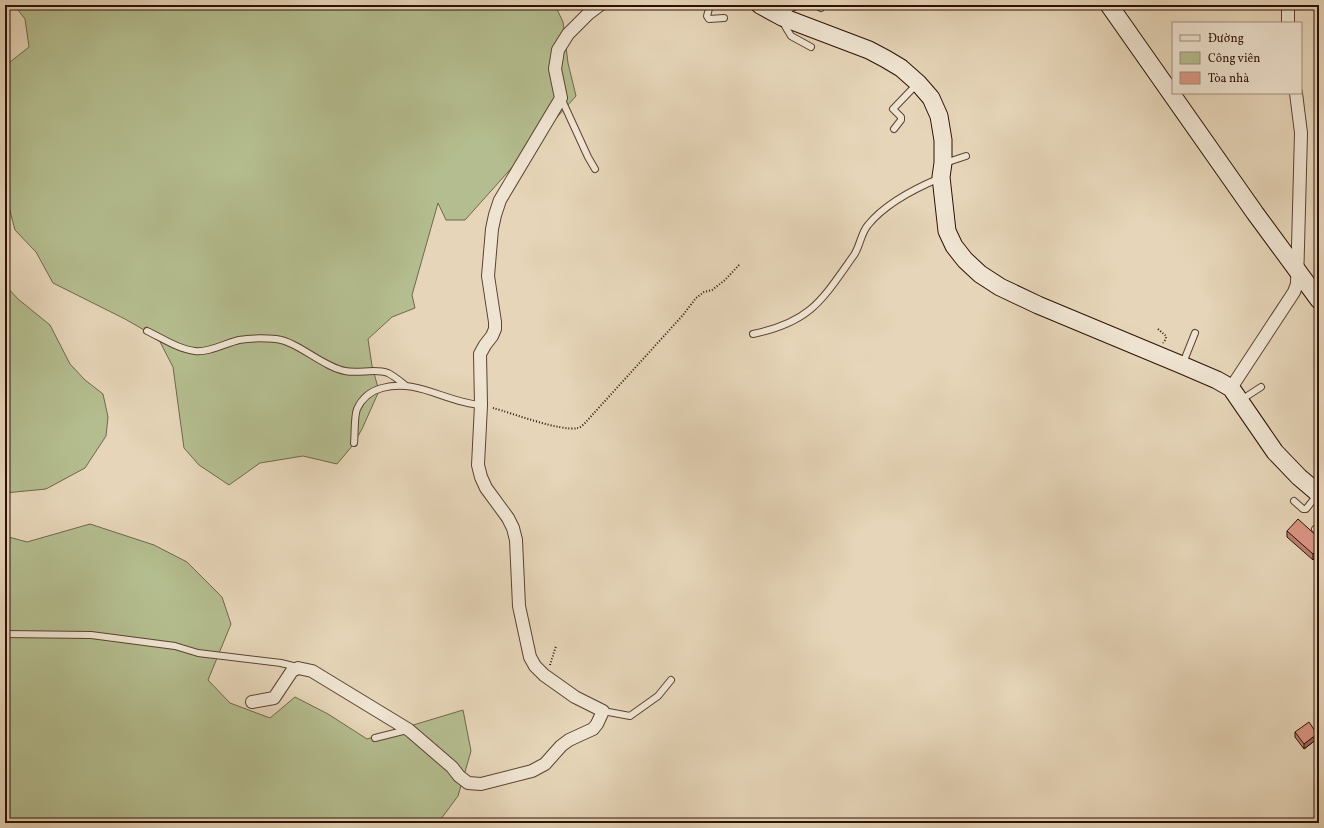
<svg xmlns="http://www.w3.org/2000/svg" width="1324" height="828" viewBox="0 0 1324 828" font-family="Vollkorn,serif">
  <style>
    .green { fill: #b4bd8f; stroke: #70674a }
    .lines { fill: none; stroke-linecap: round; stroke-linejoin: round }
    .lane-casing { stroke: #5b4232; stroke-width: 8 }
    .street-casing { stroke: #5b4232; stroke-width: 14 }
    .secondary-casing { stroke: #2d1105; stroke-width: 19 }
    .path { stroke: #2d1105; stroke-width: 2; stroke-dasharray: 1 2; stroke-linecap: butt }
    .lane { stroke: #efe4d1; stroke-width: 6 }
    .street { stroke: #efe4d1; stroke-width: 12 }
    .secondary { stroke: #efe4d1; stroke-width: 17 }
    .wall { fill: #bd8274; stroke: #2d1105 }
    .shaded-wall { fill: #9a6a5e; stroke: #2d1105 }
    .building { fill: #dc9787; stroke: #2d1105 }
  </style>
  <rect width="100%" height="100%" fill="#e6d5b8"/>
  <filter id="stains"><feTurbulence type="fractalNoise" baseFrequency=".005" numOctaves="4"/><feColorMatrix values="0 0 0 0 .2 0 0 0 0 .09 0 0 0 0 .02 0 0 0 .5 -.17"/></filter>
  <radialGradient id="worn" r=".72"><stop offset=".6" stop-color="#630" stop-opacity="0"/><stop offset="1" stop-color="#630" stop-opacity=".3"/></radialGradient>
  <g class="green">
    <polygon points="14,5 555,5 563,22 568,63 576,96 465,220 446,220 438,203 412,295 415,308 392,317 368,339 372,366 379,391 362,429 353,445 337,464 303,456 260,463 229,485 199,465 184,448 173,367 158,338 125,319 53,283 36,252 15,230 5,192 5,66 29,47 25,19"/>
    <polygon points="5,285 18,299 50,325 70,364 85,380 103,394 108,417 106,436 85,468 46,489 5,493"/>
    <polygon points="90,524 154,545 187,562 222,597 231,624 208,680 230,703 270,718 295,697 328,714 367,739 463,710 471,751 458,796 438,823 5,823 5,536 27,542"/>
  </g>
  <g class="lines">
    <defs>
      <g id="lane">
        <polyline points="710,5 707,16 709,19 724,18"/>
        <polyline points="816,5 821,8"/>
        <polyline points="783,16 791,8 800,5"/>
        <polyline points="786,20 785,26 791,36 811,47"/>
        <polyline points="561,98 588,157 595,169"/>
        <polyline points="894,129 901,120 901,117 893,109 917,84"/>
        <polyline points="945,163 966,156"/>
        <path d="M147 331C162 338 178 349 195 351 208 353 226 343 239 340 251 338 264 338 276 339 299 342 321 366 345 371 359 374 375 368 388 373 394 376 400 381 405 385"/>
        <path d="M753 334C811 322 822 300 854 255 860 246 861 233 868 225 885 204 916 188 940 178"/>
        <polyline points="1183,363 1195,333"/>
        <polyline points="1241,400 1261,387"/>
        <path d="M354 443C355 434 354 417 357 409 362 398 371 391 382 388 418 378 446 403 481 405"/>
        <polyline points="1294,501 1303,509 1306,509 1317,495"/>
        <polyline points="1315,529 1319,533"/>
        <polyline points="5,634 91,635 175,646 198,653 281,663 297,667"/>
        <polyline points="603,711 630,716 658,696 671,680"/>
        <polyline points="375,738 407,730"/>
      </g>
      <g id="street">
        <polyline points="1288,5 1288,23"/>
        <polyline points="1231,388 1294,292 1297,284 1301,133 1296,93"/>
        <polyline points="252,702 274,698 292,671 298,668 312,671 409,730 452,767 459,776 468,783 481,784 532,771 545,764 561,746 569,740 593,729 597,724 603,711 575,697 544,675 535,666 530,657 519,606 516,540 513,528 508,518 486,488 481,477 478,465 481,405 480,354 485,345 492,336 495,329 495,322 488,276 492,229 495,215 500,200 561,98 555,69 558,50 568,34 588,14 600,5"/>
      </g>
      <g id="secondary">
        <polyline points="760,5 782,17 869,50 886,59 901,68 918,83 931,98 939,116 943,140 943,163 941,177 947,231 954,246 965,260 980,274 1000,287 1038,305 1182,365 1217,380 1231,388 1275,452 1299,477 1319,494"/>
        <polyline points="1109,5 1255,213 1319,300"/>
      </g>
    </defs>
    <use href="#lane" class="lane-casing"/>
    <use href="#street" class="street-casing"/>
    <use href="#secondary" class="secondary-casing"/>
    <g class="path">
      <polyline points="1158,329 1166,336 1166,339 1163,343"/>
      <path d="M493 408C512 413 561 432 578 428 580 428 583 425 585 423L683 315 696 298 704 292 712 290 725 280 739 265"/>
      <polyline points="550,665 556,646"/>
    </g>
    <use href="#lane" class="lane"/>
    <use href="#street" class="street"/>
    <use href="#secondary" class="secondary"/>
  </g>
  <g class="wall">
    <polygon points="1287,531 1319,538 1313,560 1287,537"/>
    <polygon points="1319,554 1319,565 1317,563 1317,557"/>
    <polygon points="1295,732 1317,739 1304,749 1295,737"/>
  </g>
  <g class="shaded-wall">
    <polygon points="1319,548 1319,554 1313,560 1313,554"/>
    <polygon points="1317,734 1317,739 1304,749 1304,744"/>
  </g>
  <g class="building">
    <polygon points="1298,519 1319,538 1319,548 1313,554 1287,531"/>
    <polygon points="1319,554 1319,559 1317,557"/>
    <polygon points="1309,722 1317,734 1304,744 1295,732"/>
  </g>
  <rect width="1324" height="828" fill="none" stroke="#e6d5b8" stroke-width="20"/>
  <rect x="6" y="6" width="1312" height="816" fill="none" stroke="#2d1105" stroke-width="2"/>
  <rect x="10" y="10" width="1304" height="808" fill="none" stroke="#2d1105"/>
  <rect x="1172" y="22" width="130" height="72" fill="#efe4d1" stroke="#a1907f"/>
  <rect x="1180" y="35" width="20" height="6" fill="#efe4d1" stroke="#a1907f"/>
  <text x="1208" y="42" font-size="12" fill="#2d1105">Đường</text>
  <rect x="1180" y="52" width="20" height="12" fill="#b4bd8f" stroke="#a1907f"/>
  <text x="1208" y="62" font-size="12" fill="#2d1105">Công viên</text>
  <rect x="1180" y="72" width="20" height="12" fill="#dc9787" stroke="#a1907f"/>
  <text x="1208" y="82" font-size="12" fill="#2d1105">Tòa nhà</text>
  <rect width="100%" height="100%" filter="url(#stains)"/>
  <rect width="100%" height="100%" fill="url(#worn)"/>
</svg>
